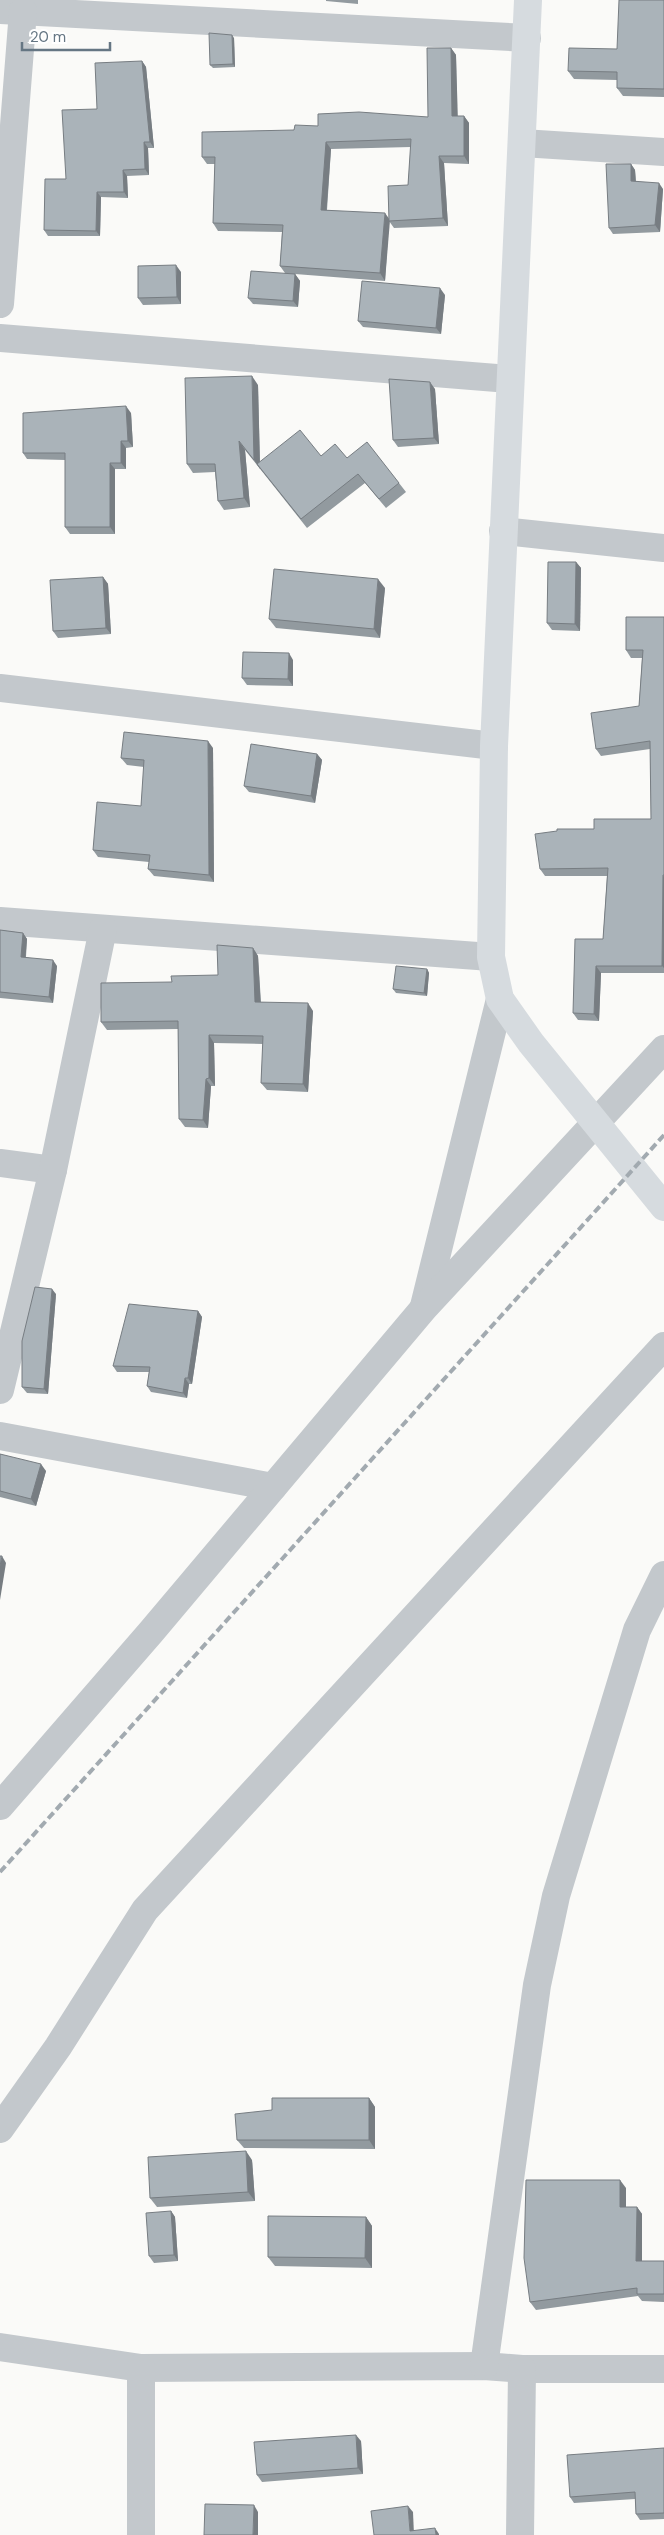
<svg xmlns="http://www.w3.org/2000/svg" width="664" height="2535" viewBox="0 0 664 2535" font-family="'DM Sans',sans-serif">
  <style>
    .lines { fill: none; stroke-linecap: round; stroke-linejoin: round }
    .minor { stroke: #c3c8cc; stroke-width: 28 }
    .primary { stroke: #d6dbdf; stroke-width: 28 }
    .rail { stroke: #a2aab0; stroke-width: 4; stroke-dasharray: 8 4; stroke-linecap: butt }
    .wall { fill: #929a9f; fill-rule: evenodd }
    .shaded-wall { fill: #777d82 }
    .building { fill: #aab3b9; stroke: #777d82 }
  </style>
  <rect width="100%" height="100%" fill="#fafaf8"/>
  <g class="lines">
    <g class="minor">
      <polyline points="0,10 527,38"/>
      <polyline points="522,143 664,152"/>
      <polyline points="0,304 23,11"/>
      <polyline points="0,338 509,379"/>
      <polyline points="503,531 664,548"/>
      <polyline points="0,688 494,746"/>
      <polyline points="0,921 491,957"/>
      <polyline points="0,1163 53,1170"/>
      <polyline points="424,1306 500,999"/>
      <polyline points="0,1390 53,1170 103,929"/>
      <polyline points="0,1436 273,1487"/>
      <polyline points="0,1806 151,1632 424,1308 664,1049"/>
      <polyline points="0,2129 58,2047 145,1910 664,1346"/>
      <polyline points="0,2347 141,2368 484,2366 522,2369 664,2369"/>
      <polyline points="484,2366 537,1985 556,1896 637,1630 664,1575"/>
      <polyline points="141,2368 141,2535"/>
      <polyline points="520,2535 522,2369"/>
    </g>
    <polyline class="primary" points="528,0 494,746 491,957 500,999 531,1043 664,1207"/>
    <polyline class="rail" points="0,1872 664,1135"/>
  </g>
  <g class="wall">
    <polygon points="326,0 358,0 358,4 326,1"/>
    <polygon points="664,0 664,97 623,96 617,88 617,80 574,79 568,71 617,49"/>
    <polygon points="234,38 235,67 213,68 210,65"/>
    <path d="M451 48 456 55 457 116H464L469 123V164L444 163 448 226 394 228 389 221 385 281 295 274 300 281 298 307 253 304 248 298 285 273 280 266 282 232 218 231 213 223 215 164H207L202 157 294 130 318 126 428 117ZM411 147 408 185 389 220 327 210 331 149Z"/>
    <polygon points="142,61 146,67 154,148 148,148 149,175 127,176 128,198 101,197 100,236 48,236 44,230 66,179"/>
    <polygon points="631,164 635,170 636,181 663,189 660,232 613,234 609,228"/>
    <polygon points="181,272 181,304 143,305 138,298"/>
    <polygon points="445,295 441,334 363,327 358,321"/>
    <polygon points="258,385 260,462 321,456 347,458 399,483 406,492 386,508 365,483 307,528 245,450 250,507 224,510 218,501 215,472 193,473 187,464"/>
    <polygon points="435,389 439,444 398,447 393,440"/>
    <polygon points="131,413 133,447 126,448 126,469 115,469 115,534 70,534 65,527 65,460 27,459 23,453"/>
    <polygon points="576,562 581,568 580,631 552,630 547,623"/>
    <polygon points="103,577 108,584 111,634 58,638 53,631"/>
    <polygon points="385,588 380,638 276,628 269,619"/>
    <polygon points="664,617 664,973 601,973 599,1021 578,1020 573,1013 603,939 607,876 545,876 540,869 594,829 651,819 650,749 601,756 596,749 639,706 642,658 631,658 626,650"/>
    <polygon points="293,660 293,686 247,685 242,678"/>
    <polygon points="213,748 214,882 154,876 148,869 149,862 98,857 93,850 141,806 144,767 127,765 121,758"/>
    <polygon points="317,754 322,760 315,803 249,792 244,786"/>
    <polygon points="0,930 23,933 27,939 26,957 57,966 53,1003 0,998"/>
    <polygon points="253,948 258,956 261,1002 313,1011 308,1092 267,1090 261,1083 263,1044 214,1043 215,1086 211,1086 208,1128 185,1127 179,1119 178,1029 107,1030 101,1022 172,982 218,975"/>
    <polygon points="427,969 429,973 427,996 396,993 393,989"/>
    <polygon points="56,1294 48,1394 27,1393 22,1387"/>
    <polygon points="198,1311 202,1317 192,1384 189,1384 187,1398 151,1392 147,1386 149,1372 117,1372 113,1366"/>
    <polygon points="0,1454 46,1471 36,1506 0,1497"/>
    <polygon points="369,2098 375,2107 375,2149 244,2148 237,2140 272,2110"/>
    <polygon points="252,2160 255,2201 157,2207 150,2198"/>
    <polygon points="626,2188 626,2207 637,2207 642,2214 642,2261 664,2261 664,2302 642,2301 638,2296 536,2310 530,2302"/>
    <polygon points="171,2211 175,2217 178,2261 154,2263 149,2256"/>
    <polygon points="366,2217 372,2226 372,2268 275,2266 268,2257"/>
    <polygon points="361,2441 363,2474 262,2482 257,2475"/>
    <polygon points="664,2448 664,2519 640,2520 636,2514 635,2499 574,2503 570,2497"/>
  </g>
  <g class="shaded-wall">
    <polygon points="232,35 234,38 235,67 233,64"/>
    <polygon points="451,48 456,55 458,123 452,116"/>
    <polygon points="142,61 146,67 154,148 150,142"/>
    <polygon points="464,116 469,123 469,164 464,156"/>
    <polygon points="144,142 148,148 149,175 145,169"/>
    <polygon points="326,142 331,149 326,217 321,210"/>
    <polygon points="439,156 444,163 448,226 443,218"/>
    <polygon points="631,164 635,170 636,187 631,181"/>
    <polygon points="123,170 127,176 128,198 124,192"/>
    <polygon points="659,183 663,189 660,232 655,225"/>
    <polygon points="97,192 101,197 100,236 96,231"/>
    <polygon points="385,213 390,220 385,281 380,273"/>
    <polygon points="176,265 181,272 181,304 177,297"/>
    <polygon points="295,274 300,281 298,307 293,301"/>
    <polygon points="440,288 445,295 441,334 436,328"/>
    <polygon points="252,376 258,385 260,469 254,460"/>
    <polygon points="430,382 435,389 439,444 434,438"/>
    <polygon points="126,406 131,413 133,447 128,441"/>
    <polygon points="121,441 126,448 126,469 121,463"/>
    <polygon points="239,441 245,450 250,507 244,498"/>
    <polygon points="110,463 115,469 115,534 110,527"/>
    <polygon points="576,562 581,568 580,631 575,624"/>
    <polygon points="103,577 108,584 111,634 106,628"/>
    <polygon points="378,579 385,588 380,638 374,629"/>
    <polygon points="289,653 293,660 293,686 288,679"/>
    <polygon points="208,741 213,748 214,882 209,875"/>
    <polygon points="317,754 322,760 315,803 311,796"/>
    <polygon points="663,875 664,877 664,968 662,966"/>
    <polygon points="23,933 27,939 25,963 21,957"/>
    <polygon points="253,948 258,956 261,1010 255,1002"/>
    <polygon points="53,960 57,966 53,1003 49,997"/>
    <polygon points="596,966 601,973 599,1021 594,1014"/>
    <polygon points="427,969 429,973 427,996 424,993"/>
    <polygon points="308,1003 313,1011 308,1092 303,1084"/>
    <polygon points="209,1035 214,1043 215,1086 209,1078"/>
    <polygon points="206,1079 211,1086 208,1128 203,1120"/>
    <polygon points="52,1289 56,1294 48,1394 44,1389"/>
    <polygon points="198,1311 202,1317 192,1384 188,1378"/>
    <polygon points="185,1378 189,1384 187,1398 183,1393"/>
    <polygon points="41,1464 46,1471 36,1506 31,1499"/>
    <polygon points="2,1556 6,1563 0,1600 0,1566"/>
    <polygon points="369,2098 375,2107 375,2149 369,2140"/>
    <polygon points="246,2151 252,2160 255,2201 248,2192"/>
    <polygon points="620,2180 626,2188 626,2214 620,2207"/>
    <polygon points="637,2207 642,2214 642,2269 636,2261"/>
    <polygon points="171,2211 175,2217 178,2261 174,2255"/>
    <polygon points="366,2217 372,2226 372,2268 365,2258"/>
    <polygon points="356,2435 361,2441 363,2474 358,2468"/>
    <polygon points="254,2505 258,2512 258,2535 253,2535"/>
    <polygon points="408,2506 413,2512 414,2535 410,2531"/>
    <polygon points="435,2528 439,2534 439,2535 436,2535"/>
  </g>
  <g class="building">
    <polygon points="619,0 664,0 664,89 617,88 617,72 568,71 569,48 617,49"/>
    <polygon points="209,33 232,35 233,64 210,65"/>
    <polygon points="427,48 451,48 452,116 464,116 464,156 439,156 443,218 389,221 388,186 408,185 411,139 326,142 321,210 385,213 380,273 280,266 283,225 213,223 215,157 202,157 202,132 294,130 295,125 318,126 318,114 359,112 428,117"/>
    <polygon points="142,61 150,142 144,142 145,169 123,170 124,192 97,192 96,231 44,230 45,179 66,179 62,110 97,109 95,63"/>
    <polygon points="606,164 631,164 631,181 659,183 655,225 609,228"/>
    <polygon points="176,265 177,297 138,298 138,266"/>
    <polygon points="251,271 295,274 293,301 248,298"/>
    <polygon points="362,281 440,288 436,328 358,321"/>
    <polygon points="252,376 254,460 239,441 244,498 218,501 215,464 187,464 185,378"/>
    <polygon points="389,379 430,382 434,438 393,440"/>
    <polygon points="126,406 128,441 121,441 121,463 110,463 110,527 65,527 65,453 23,453 23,413"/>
    <polygon points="300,430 321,456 335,444 347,458 367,442 399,483 379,499 358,474 301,519 257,464"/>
    <polygon points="548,562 576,562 575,624 547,623"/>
    <polygon points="274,569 378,579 374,629 269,619"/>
    <polygon points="103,577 106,628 53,631 50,580"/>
    <polygon points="626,617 664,617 664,875 663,875 662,966 596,966 594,1014 573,1013 575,939 603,939 608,868 540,869 535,834 557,831 557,829 594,829 594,819 651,819 650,741 596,749 591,713 639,706 643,650 626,650"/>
    <polygon points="243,652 289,653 288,679 242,678"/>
    <polygon points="124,732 208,741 209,875 148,869 150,855 93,850 97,802 141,806 144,760 121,758"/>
    <polygon points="251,744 317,754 311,796 244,786"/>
    <polygon points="0,930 23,933 21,957 53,960 49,997 0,992"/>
    <polygon points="217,945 253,948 255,1002 308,1003 303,1084 261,1083 263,1036 209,1035 209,1078 206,1079 203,1120 179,1119 178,1021 101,1022 101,983 172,982 171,976 218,975"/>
    <polygon points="396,966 427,969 424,993 393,989"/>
    <polygon points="35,1287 52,1289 44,1389 22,1387 22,1341"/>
    <polygon points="129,1304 198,1311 188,1378 185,1378 183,1393 147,1386 150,1367 113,1366"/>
    <polygon points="0,1454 41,1464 31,1499 0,1491"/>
    <polygon points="0,1556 2,1556 0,1566"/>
    <polygon points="272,2098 369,2098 369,2140 237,2140 235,2114 272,2110"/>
    <polygon points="246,2151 248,2192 150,2198 148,2157"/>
    <polygon points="526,2180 620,2180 620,2207 637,2207 636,2261 664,2261 664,2294 637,2294 637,2288 530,2302 524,2258"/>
    <polygon points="171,2211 174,2255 149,2256 146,2213"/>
    <polygon points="268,2216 366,2217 365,2258 268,2257"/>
    <polygon points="356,2435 358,2468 257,2475 254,2442"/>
    <polygon points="664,2448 664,2513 636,2514 635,2492 570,2497 567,2455"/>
    <polygon points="205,2504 254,2505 253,2535 204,2535"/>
    <polygon points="408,2506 410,2531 435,2528 436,2535 374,2535 371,2511"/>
  </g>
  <path d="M22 42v8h88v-8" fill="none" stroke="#657683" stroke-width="2.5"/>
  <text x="30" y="42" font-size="15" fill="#657683" stroke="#ffffff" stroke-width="4" paint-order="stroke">20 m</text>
</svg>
